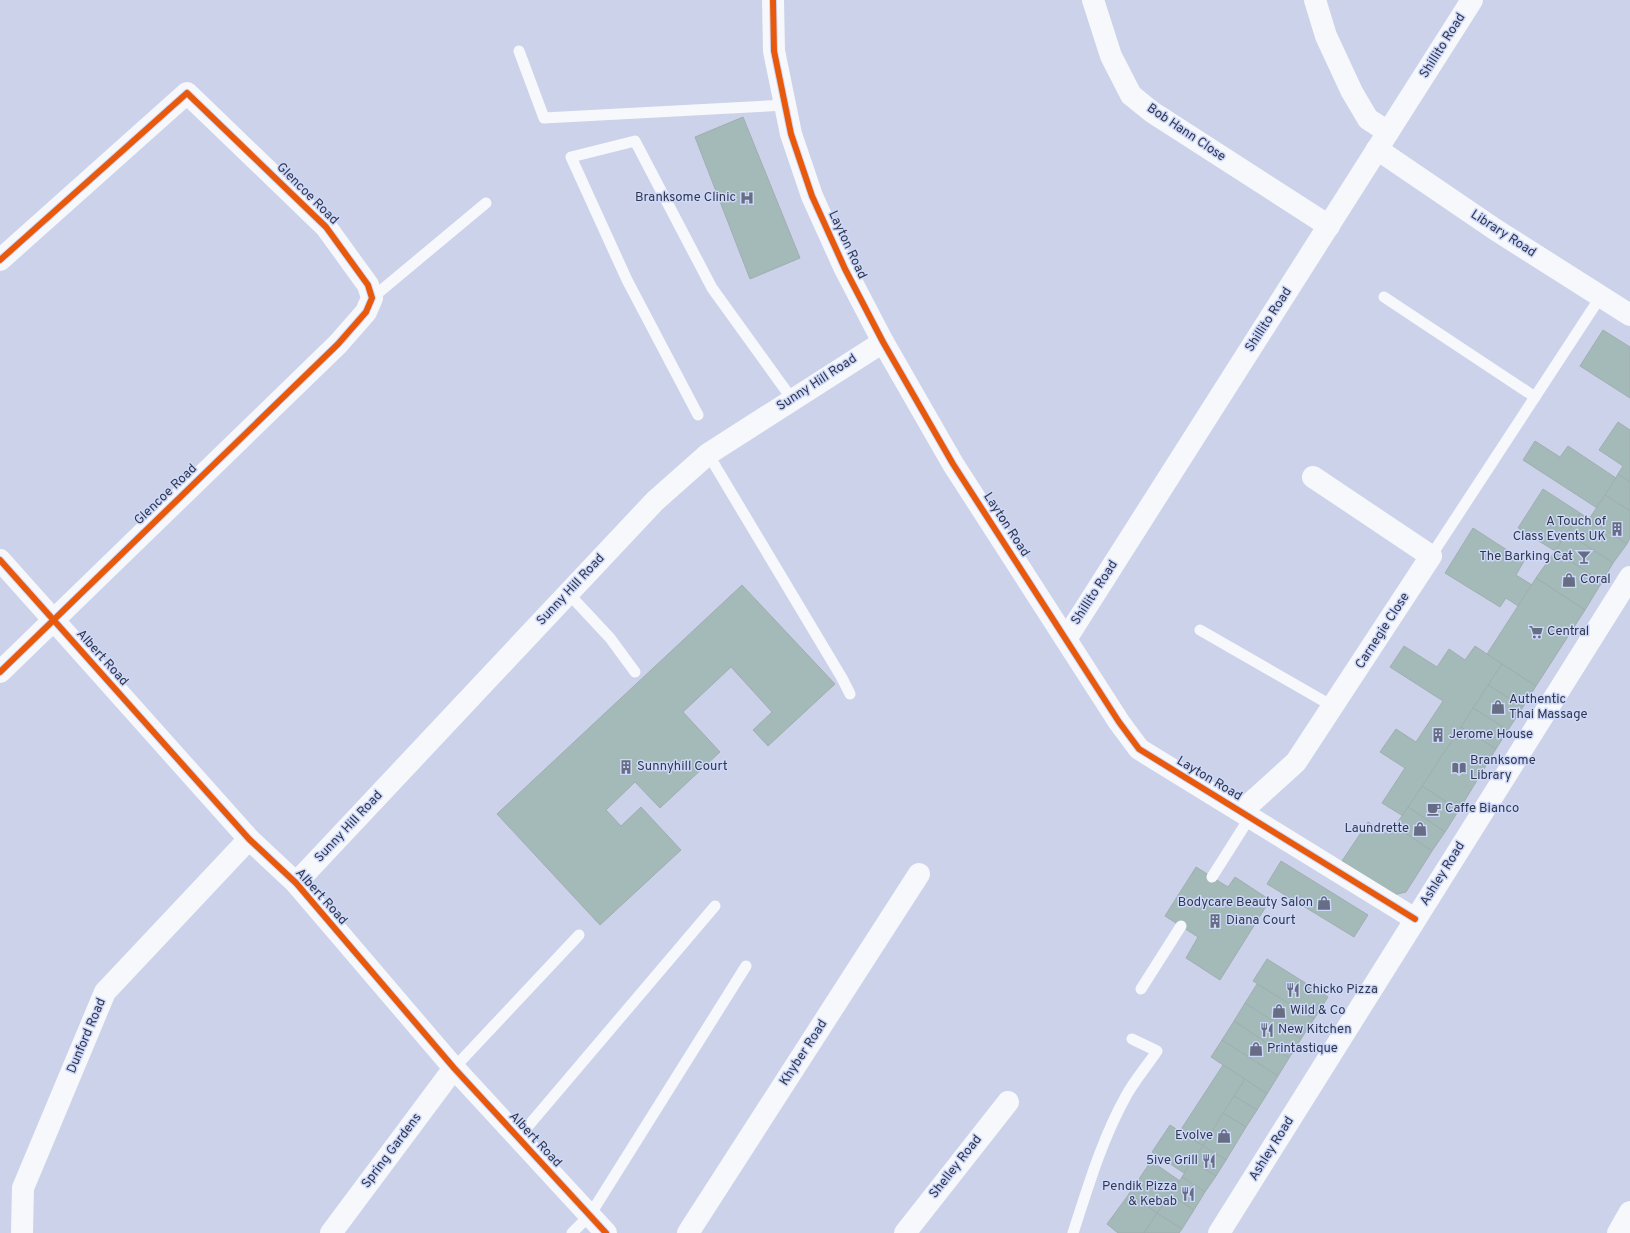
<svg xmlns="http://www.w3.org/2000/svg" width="1630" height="1233" viewBox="0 0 1630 1233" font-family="Overpass,sans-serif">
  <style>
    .building { fill: #a3bab8; stroke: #a1aeb1 }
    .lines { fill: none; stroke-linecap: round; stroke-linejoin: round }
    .lane { stroke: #f7f8fc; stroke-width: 11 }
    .street { stroke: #f7f8fc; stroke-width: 22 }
    .secondary { stroke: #f7f8fc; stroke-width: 22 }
    .cycleway-casing { stroke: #ced9fa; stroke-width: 8 }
    .cycleway { stroke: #e8590c; stroke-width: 6 }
    .labels { text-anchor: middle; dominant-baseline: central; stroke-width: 3; stroke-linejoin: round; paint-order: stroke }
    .street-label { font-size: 13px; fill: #31374d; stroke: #ced9fa }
    .poi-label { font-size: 13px; fill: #31374d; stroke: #ced9fa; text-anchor: start }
  </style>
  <rect width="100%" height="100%" fill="#cbd2ea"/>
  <g class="building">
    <polygon points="743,117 800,258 750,279 695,137"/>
    <polygon points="1603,330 1630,347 1630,398 1580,366"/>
    <polygon points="1618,422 1630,430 1630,482 1618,474 1623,466 1599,450"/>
    <polygon points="1535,441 1560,457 1568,446 1616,478 1597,508 1523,460"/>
    <polygon points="1618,474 1630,482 1630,511 1605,495"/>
    <polygon points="1543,489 1580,513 1555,551 1518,528"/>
    <polygon points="1605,495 1630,511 1630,538 1627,544 1589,519"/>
    <polygon points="1580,513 1627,544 1613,563 1567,533"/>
    <polygon points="1473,528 1524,561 1516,575 1532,585 1518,606 1506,598 1500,607 1445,573"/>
    <polygon points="1567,533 1613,563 1602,582 1555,551"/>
    <polygon points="1555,551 1602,582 1585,610 1536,578"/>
    <polygon points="1536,578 1585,610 1536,686 1487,654"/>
    <polygon points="742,585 835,684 768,746 753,730 772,712 731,667 683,712 720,752 660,808 635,782 606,810 621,826 641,807 681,850 600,925 497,814"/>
    <polygon points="1404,646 1437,667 1449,649 1465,660 1475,646 1502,664 1403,816 1382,803 1405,768 1380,752 1396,729 1416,742 1443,701 1390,667"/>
    <polygon points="1502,664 1536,686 1523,707 1488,685"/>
    <polygon points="1488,685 1523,707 1508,730 1473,708"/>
    <polygon points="1473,708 1508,730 1496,749 1461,727"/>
    <polygon points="1461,727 1496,749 1459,810 1422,786"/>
    <polygon points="1422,786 1459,810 1445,832 1408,807"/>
    <polygon points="1408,807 1445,832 1432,851 1395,826"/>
    <polygon points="1368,822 1389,835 1395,826 1432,851 1406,892 1393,895 1342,861"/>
    <polygon points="1281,861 1368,915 1354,937 1267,884"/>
    <polygon points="1196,867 1228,887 1235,877 1270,900 1220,980 1186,958 1198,937 1165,916"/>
    <polygon points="1267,959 1328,997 1314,1019 1253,981"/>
    <polygon points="1257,984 1314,1019 1301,1039 1245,1003"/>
    <polygon points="1245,1003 1301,1039 1289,1058 1234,1021"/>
    <polygon points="1234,1021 1289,1058 1278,1076 1222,1040"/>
    <polygon points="1222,1040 1278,1076 1267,1094 1211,1057"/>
    <polygon points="1223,1065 1245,1079 1203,1146 1180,1131"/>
    <polygon points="1245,1079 1267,1094 1257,1110 1234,1096"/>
    <polygon points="1234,1096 1257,1110 1246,1127 1223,1113"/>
    <polygon points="1223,1113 1246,1127 1226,1160 1203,1146"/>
    <polygon points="1170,1125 1203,1146 1184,1173 1152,1152"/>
    <polygon points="1203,1146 1226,1160 1216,1176 1192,1161"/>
    <polygon points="1151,1161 1180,1181 1157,1213 1129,1194"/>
    <polygon points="1192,1161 1216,1176 1205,1192 1182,1177"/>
    <polygon points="1182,1177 1205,1192 1194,1210 1171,1195"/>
    <polygon points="1129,1194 1157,1213 1144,1233 1118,1233 1107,1224"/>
    <polygon points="1171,1195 1194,1210 1182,1229 1157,1213"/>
    <polygon points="1157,1213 1182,1229 1179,1233 1144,1233"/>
  </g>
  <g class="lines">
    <g class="lane">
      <polyline points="519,51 544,118 786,105"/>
      <polyline points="1384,297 1535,397"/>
      <polyline points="372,298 486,203"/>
      <polyline points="698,415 627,280 571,157 635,141 712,288 792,399"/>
      <polyline points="708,454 842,678 850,694"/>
      <polyline points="1431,556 1601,296"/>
      <polyline points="568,593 610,638 635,672"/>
      <polyline points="1200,630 1334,707"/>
      <polyline points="1212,877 1250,817"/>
      <polyline points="1141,989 1181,926"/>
      <polyline points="454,1068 579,935"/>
      <polyline points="518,1138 715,906"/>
      <polyline points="572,1233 590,1215 746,966"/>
      <path d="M1073 1233C1088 1187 1102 1139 1126 1096 1134 1081 1147 1066 1157 1051L1132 1039"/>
    </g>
    <g class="street">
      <polyline points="773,0 774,51 791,134 812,196 845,269 883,342 953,464 1119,722 1139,749 1415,919"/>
      <polyline points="1093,0 1111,56 1131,95 1152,112 1329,226"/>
      <polyline points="1315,0 1326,36 1352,92 1368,119 1388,132"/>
      <polyline points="1377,149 1496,230 1630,315"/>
      <polyline points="0,260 187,93 326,227 368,285 372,298 366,312 338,344 0,672"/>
      <polyline points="0,560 249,839 296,883 454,1068 606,1233"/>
      <polyline points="1066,639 1472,0"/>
      <polyline points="1242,811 1296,762 1431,556 1313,477"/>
      <polyline points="296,883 655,501 708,454 883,342"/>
      <polyline points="22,1233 23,1188 105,992 249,839"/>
      <polyline points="331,1233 454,1068"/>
      <polyline points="688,1233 919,874"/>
      <polyline points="905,1233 1008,1102"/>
      <polyline points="1618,1233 1630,1212"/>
    </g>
    <polyline class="secondary" points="1219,1233 1630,577"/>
    <defs>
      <g id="cycleway">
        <polyline points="773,0 774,51 791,134 812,196 845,269 883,342 953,464 1119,722 1139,749 1415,919"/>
        <polyline points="0,260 187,93 326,227 368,285 372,298 366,312 338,344 0,672"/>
        <polyline points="0,560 249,839 296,883 454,1068 606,1233"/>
      </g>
    </defs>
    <use href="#cycleway" class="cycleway-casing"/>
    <use href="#cycleway" class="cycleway"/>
  </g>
  <defs>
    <symbol id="hospital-bare" viewBox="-9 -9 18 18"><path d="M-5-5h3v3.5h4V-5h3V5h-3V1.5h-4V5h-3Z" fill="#676d84" stroke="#ced9fa" stroke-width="2.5" paint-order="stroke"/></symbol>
    <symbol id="building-bare" viewBox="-9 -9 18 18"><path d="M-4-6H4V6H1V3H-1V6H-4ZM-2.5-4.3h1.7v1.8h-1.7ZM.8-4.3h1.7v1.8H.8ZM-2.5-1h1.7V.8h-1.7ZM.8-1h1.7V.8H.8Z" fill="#676d84" stroke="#ced9fa" stroke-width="2.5" paint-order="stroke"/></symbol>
    <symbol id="bar-bare" viewBox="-9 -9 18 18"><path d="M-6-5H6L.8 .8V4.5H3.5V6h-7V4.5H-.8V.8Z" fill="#676d84" stroke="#ced9fa" stroke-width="2.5" paint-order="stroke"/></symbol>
    <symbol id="shop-bare" viewBox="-9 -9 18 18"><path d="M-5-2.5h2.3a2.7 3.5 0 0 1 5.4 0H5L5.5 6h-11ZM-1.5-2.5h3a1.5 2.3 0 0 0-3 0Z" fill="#676d84" stroke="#ced9fa" stroke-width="2.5" paint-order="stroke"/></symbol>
    <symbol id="supermarket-bare" viewBox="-9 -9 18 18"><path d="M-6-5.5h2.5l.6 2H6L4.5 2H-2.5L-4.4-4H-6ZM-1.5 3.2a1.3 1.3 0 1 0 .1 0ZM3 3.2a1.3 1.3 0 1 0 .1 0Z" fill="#676d84" stroke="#ced9fa" stroke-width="2.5" paint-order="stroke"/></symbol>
    <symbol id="library-bare" viewBox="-9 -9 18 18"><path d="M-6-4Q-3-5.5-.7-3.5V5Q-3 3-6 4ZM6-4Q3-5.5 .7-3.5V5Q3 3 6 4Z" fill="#676d84" stroke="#ced9fa" stroke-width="2.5" paint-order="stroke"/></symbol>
    <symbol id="cafe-bare" viewBox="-9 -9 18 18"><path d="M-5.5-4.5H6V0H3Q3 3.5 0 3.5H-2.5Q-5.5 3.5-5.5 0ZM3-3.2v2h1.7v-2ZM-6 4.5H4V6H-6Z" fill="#676d84" stroke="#ced9fa" stroke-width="2.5" paint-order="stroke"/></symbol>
    <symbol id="restaurant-bare" viewBox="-9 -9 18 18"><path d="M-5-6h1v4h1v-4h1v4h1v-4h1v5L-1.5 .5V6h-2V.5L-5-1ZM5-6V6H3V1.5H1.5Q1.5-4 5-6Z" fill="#676d84" stroke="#ced9fa" stroke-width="2.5" paint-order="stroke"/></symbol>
  </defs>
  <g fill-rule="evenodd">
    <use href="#hospital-bare" x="737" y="188" width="20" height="20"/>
    <use href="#building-bare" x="1607" y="519" width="20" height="20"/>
    <use href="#bar-bare" x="1574" y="547" width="20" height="20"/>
    <use href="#shop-bare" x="1559" y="570" width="20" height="20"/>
    <use href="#supermarket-bare" x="1526" y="622" width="20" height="20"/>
    <use href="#shop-bare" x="1488" y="697" width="20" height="20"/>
    <use href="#building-bare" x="1428" y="725" width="20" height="20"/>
    <use href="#building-bare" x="616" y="757" width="20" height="20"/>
    <use href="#library-bare" x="1449" y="758" width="20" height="20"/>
    <use href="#cafe-bare" x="1424" y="799" width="20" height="20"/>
    <use href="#shop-bare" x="1410" y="819" width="20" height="20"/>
    <use href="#shop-bare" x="1314" y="893" width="20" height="20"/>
    <use href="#building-bare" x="1205" y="911" width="20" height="20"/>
    <use href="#restaurant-bare" x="1283" y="980" width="20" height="20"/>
    <use href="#shop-bare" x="1269" y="1001" width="20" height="20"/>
    <use href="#restaurant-bare" x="1257" y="1020" width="20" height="20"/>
    <use href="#shop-bare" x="1246" y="1039" width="20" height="20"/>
    <use href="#shop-bare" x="1214" y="1126" width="20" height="20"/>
    <use href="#restaurant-bare" x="1199" y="1151" width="20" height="20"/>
    <use href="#restaurant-bare" x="1178" y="1184" width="20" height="20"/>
  </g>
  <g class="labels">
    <g class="street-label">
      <text transform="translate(1443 46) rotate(-58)">Shillito Road</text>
      <text transform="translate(1186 133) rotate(34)">Bob Hann Close</text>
      <text transform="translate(307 194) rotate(45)">Glencoe Road</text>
      <text transform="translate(1503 234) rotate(33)">Library Road</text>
      <text transform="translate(847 245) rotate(65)">Layton Road</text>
      <text transform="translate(1269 320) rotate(-57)">Shillito Road</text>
      <text transform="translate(817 383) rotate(-33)">Sunny Hill Road</text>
      <text transform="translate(166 495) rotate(-44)">Glencoe Road</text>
      <text transform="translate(1006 525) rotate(57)">Layton Road</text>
      <text transform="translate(571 590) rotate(-47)">Sunny Hill Road</text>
      <text transform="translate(1095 593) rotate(-57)">Shillito Road</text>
      <text transform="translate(1383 631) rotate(-57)">Carnegie Close</text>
      <text transform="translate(102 658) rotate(48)">Albert Road</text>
      <text transform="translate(1209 779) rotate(31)">Layton Road</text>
      <text transform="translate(349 827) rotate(-47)">Sunny Hill Road</text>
      <text transform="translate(1443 874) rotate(-58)">Ashley Road</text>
      <text transform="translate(321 897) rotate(48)">Albert Road</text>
      <text transform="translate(87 1036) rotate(-67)">Dunford Road</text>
      <text transform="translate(804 1053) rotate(-57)">Khyber Road</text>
      <text transform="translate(535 1140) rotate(47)">Albert Road</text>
      <text transform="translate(1272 1149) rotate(-58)">Ashley Road</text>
      <text transform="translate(392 1151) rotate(-53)">Spring Gardens</text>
      <text transform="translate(956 1167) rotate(-52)">Shelley Road</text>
    </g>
    <g class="poi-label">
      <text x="736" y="198" text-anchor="end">Branksome Clinic</text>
      <text x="1606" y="522" text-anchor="end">A Touch of<tspan x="1606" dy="15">Class Events UK</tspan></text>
      <text x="1573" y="557" text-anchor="end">The Barking Cat</text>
      <text x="1580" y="580">Coral</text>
      <text x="1547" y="632">Central</text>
      <text x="1509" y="700">Authentic<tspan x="1509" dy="15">Thai Massage</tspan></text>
      <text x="1449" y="735">Jerome House</text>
      <text x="1470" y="761">Branksome<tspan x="1470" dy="15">Library</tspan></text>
      <text x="637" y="767">Sunnyhill Court</text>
      <text x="1445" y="809">Caffe Bianco</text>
      <text x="1409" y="829" text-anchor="end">Laundrette</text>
      <text x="1313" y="903" text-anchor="end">Bodycare Beauty Salon</text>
      <text x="1226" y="921">Diana Court</text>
      <text x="1304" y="990">Chicko Pizza</text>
      <text x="1290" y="1011">Wild &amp; Co</text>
      <text x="1278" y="1030">New Kitchen</text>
      <text x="1267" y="1049">Printastique</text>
      <text x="1213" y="1136" text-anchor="end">Evolve</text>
      <text x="1198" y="1161" text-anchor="end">5ive Grill</text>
      <text x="1177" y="1187" text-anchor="end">Pendik Pizza<tspan x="1177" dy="15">&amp; Kebab</tspan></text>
    </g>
  </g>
</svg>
